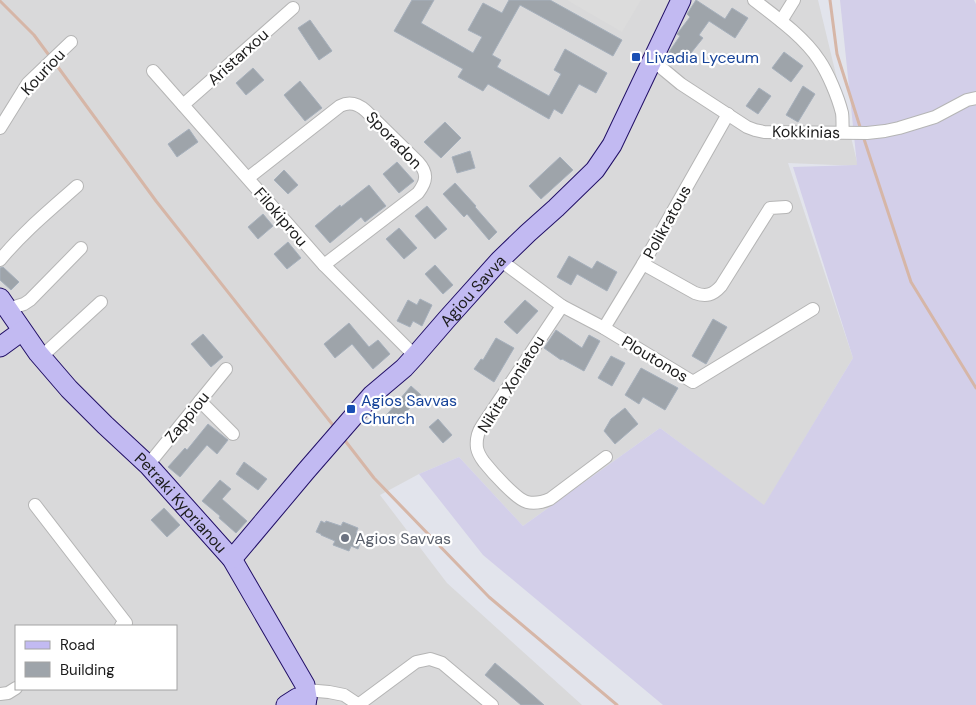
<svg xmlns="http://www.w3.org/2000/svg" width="976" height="705" viewBox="0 0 976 705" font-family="'DM Sans',sans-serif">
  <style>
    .residential { fill: #d9d9da; fill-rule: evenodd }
    .farmland { fill: #d3cfe9 }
    .parking { fill: #dcdcdc }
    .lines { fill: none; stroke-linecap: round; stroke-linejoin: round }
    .stream { stroke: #d6b6a7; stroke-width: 3 }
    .building { fill: #9ea4aa; stroke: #a6b0bc }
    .street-casing { stroke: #b5b5b5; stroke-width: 14 }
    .secondary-casing { stroke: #210f66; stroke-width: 21 }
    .street { stroke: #fff; stroke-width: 12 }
    .secondary { stroke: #c2baf2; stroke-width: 19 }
    .transit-dot { fill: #1a4fb4; stroke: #fff; stroke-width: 2 }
    .worship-dot { fill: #6b7280; stroke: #fff; stroke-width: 2 }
    .labels { text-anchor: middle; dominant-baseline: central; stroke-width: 4.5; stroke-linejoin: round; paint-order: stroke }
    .street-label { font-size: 16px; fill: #1c1c1c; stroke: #fff }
    .transit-label { font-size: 16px; fill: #164399; stroke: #fff; text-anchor: start }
    .worship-label { font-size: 16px; fill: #5b616d; stroke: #fff; text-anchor: start }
  </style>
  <rect width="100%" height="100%" fill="#e2e4ec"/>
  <path class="residential" d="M0 0H818L858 166 788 163 853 358 764 506 660 428 523 526 459 457 419 474 380 495 447 583 582 705H0ZM16 626H176V689H16Z"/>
  <polygon class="farmland" points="840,0 974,0 976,4 976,705 663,705 483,555 419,474 459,457 523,526 660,428 764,505 853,358 793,167 857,165"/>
  <polygon class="parking" points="567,0 641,0 622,32"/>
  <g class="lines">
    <g class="stream">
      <polyline points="830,0 837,54 861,130"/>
      <polyline points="0,1 34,35 51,58"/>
      <polyline points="55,63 156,201 336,429"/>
      <polyline points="863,136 911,282 976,388"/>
      <polyline points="343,438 374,478 489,597 617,705"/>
    </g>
  </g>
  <g class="building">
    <polygon points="412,0 434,0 421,23 473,53 482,37 468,30 483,3 502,13 509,0 550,0 622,40 613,56 520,5 492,55 501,60 497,67 549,96 561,74 554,70 565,49 607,73 596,93 579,84 562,114 554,109 549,119 488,84 483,91 458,77 463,69 394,31"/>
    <polygon points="696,0 725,19 732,8 748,18 735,38 709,21 699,35 703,38 683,63 669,52 680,36 677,34 690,17 687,14"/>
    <polygon points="310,20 332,51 319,60 298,28"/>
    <polygon points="784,52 803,66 791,82 772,68"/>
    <polygon points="253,68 264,80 246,95 236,83"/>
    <polygon points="300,81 322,108 305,121 284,95"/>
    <polygon points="803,86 815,94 798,122 786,115"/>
    <polygon points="759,88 771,96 758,114 746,106"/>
    <polygon points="445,122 461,138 441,158 424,142"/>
    <polygon points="189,129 198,142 177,157 168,144"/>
    <polygon points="470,151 475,168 457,173 452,157"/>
    <polygon points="560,157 573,170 541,199 529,186"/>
    <polygon points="397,162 414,181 399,193 383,174"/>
    <polygon points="284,170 298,185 288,194 274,180"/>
    <polygon points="455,183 476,206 475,207 497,232 489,240 467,214 464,217 443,194"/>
    <polygon points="369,185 386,206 365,222 361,217 330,243 315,226 340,205 341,207"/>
    <polygon points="427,206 447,229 435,239 415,216"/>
    <polygon points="263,214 273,226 258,239 248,227"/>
    <polygon points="399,228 417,248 404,259 386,239"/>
    <polygon points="288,242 301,258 287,269 274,254"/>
    <polygon points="569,256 592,269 597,261 617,272 607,291 577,274 571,285 557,277"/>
    <polygon points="435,265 453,285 443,294 425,274"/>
    <polygon points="3,267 19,282 11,290 0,280 0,268"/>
    <polygon points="420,299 432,305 422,326 413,321 410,327 397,321 408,300 417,305"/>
    <polygon points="525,300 538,311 517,334 504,322"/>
    <polygon points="713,319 727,327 706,364 692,356"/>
    <polygon points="349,323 369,347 378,340 390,354 373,369 352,344 335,358 324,344"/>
    <polygon points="556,330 582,348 589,335 600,341 584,371 562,359 561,360 544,348"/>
    <polygon points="203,334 223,357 211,367 191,344"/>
    <polygon points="496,338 514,348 494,382 474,369 481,359 483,360"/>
    <polygon points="611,356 625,363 612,386 598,378"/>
    <polygon points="641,368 678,388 665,410 643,397 639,404 625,395"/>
    <polygon points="411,386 421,395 394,426 384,418"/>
    <polygon points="625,408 638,424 615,444 604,431 611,419"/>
    <polygon points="438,419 452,435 443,443 429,427"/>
    <polygon points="208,424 228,440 217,454 207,445 180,477 168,467 185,448 187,450"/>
    <polygon points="244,462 267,479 258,490 236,474"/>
    <polygon points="220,480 231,489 222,499 247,521 236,533 219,518 220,516 202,501"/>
    <polygon points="164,508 180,525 167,537 151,520"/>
    <polygon points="321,521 325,523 326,521 341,526 343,522 358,528 356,533 363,536 358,549 351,546 349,551 333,545 335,541 321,535 321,534 316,532"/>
    <polygon points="495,663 519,683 544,705 521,705 485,675"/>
  </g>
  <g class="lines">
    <defs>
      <g id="street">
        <path d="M754 0C776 17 804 37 819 60 828 73 838 97 842 113 843 119 842 126 843 132"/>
        <polyline points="781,21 794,0"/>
        <polyline points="652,60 681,84 747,127 755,130 764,132 867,133 885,131 899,128 935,117 967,100 976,98"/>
        <polyline points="153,71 324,265 415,356"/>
        <polyline points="183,105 293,8"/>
        <polyline points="0,128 28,83 71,42"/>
        <path d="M248 178 340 106C350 101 358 104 366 111L418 162C428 173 427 181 418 193L324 265"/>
        <path d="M0 260C23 232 50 210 77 186"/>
        <polyline points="500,260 562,306 604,328 693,382 813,309"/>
        <path d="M643 264 695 293C706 297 713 295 721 286L770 208 786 207"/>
        <path d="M562 306 482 426C478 432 476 440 477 448 478 453 481 458 484 462 492 472 516 499 527 502 535 504 543 502 550 499L606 457"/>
        <polyline points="8,309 24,304 30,300 81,248"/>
        <polyline points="604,328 643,264 728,114"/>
        <polyline points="41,357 101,302"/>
        <polyline points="200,401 233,434"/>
        <polyline points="148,465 226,369"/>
        <polyline points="35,505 126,623 121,626"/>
        <polyline points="306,690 329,692 344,695 359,705"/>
        <polyline points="0,694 8,693 16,688"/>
        <polyline points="358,705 416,662 430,659 442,663 492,705"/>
      </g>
      <g id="secondary">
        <path id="s1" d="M0 298 38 353 69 389 105 425 148 465 232 559 305 685 307 698 306 705"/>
        <polyline points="0,347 22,331"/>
        <path id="s2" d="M232 559 306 471 372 395 404 368 415 356 447 319 500 260 528 233 556 208 595 170 612 145 681 0"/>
        <polyline points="286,705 297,698 307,698"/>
      </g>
    </defs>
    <use href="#street" class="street-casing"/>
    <use href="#secondary" class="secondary-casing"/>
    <use href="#street" class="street"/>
    <use href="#secondary" class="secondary"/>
  </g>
  <g class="transit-dot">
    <rect x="631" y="52" width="10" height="10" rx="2.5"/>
    <rect x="346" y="404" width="10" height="10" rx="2.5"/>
  </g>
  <circle class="worship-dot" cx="345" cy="538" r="5"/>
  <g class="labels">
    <g class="street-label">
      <text transform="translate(238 57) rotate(-42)">Aristarxou</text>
      <text transform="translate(43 72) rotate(-47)">Kouriou</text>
      <text transform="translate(806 132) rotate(1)">Kokkinias</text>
      <text transform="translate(394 140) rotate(46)">Sporadon</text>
      <text transform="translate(281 217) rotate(49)">Filokiprou</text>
      <text transform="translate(667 222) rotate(-61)">Polikratous</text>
      <text stroke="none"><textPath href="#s2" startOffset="361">Agiou Savva</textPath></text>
      <text transform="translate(655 359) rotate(31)">Ploutonos</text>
      <text transform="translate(511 384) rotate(-58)">Nikita Xoniatou</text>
      <text transform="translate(187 417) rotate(-51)">Zappiou</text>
      <text stroke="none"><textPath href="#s1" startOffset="274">Petraki Kyprianou</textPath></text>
    </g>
    <g class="transit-label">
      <text x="646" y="57">Livadia Lyceum</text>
      <text x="361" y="400">Agios Savvas<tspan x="361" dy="18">Church</tspan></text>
    </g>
    <g class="worship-label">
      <text x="355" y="538">Agios Savvas</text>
    </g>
  </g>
  <rect x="15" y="625" width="162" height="65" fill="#ffffff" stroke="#a4a4a4"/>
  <rect x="25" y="641" width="25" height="8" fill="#c2baf2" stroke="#a4a4a4"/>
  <text x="60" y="650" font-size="15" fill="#1c1c1c">Road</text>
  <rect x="25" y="662" width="25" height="15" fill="#9ea4aa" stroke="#a4a4a4"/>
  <text x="60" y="675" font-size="15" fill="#1c1c1c">Building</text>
</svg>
